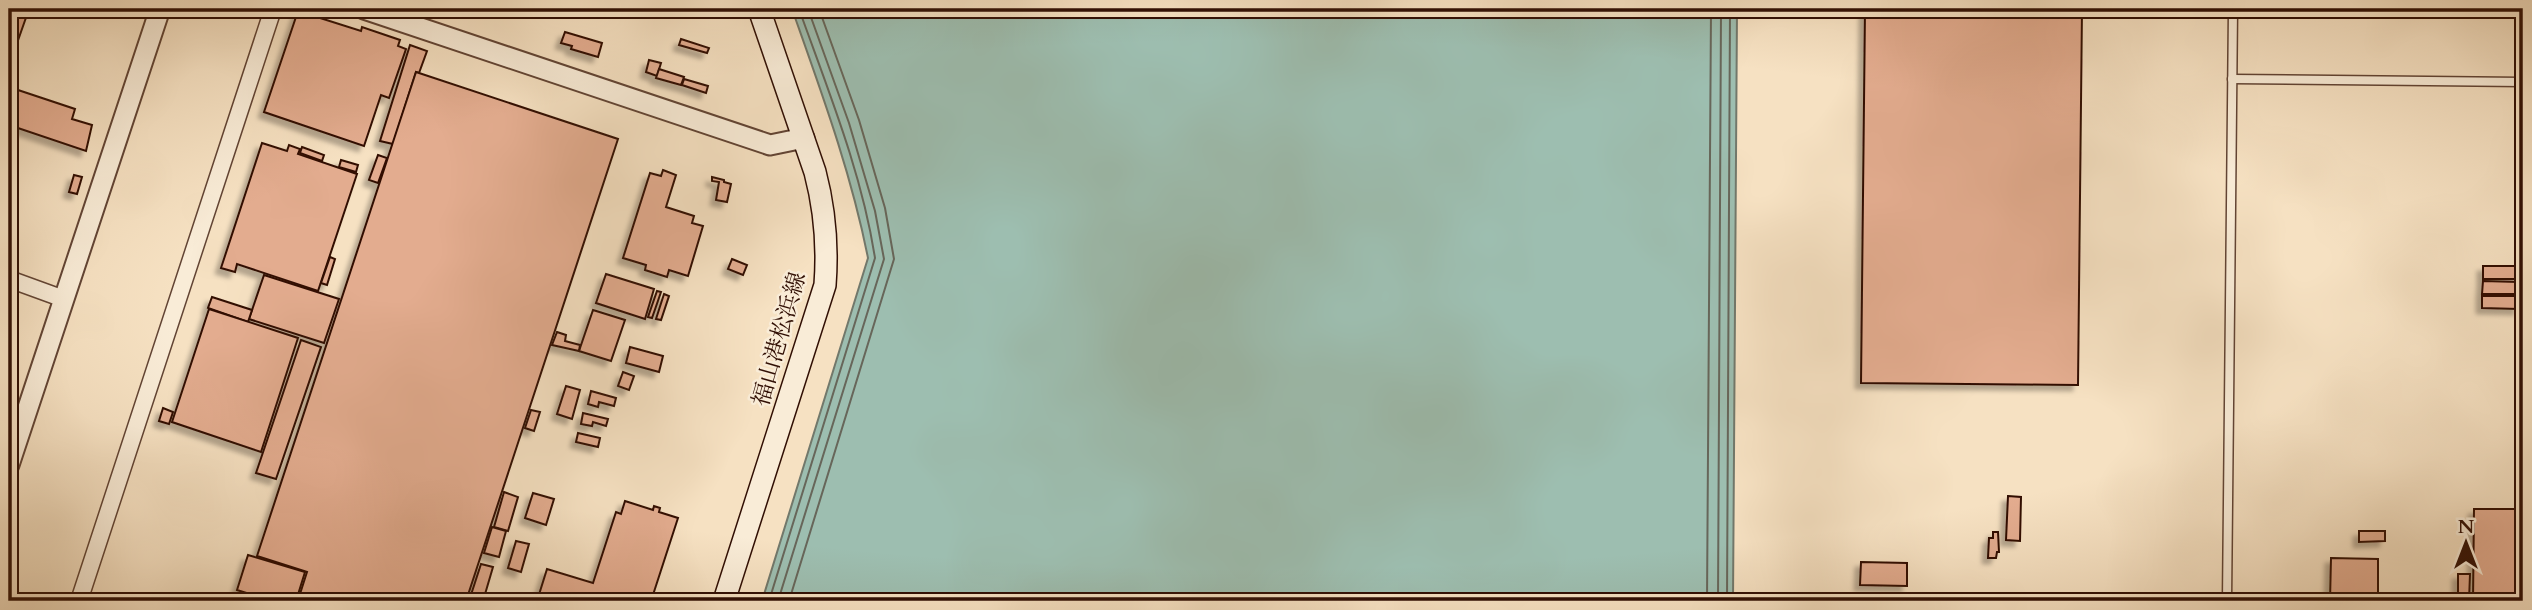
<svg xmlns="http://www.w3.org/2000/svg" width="2532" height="610" viewBox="0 0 2532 610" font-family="Cardo,'Noto Serif JP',serif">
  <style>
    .water { fill: #9dbeb0; stroke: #72786b; stroke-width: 2 }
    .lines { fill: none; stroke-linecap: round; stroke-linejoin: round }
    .shore { stroke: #67665a; stroke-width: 2 }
    .building { fill: #e3ac8f; stroke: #310f04; stroke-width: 2; filter: url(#shadow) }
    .service-casing { stroke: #624434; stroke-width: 11 }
    .minor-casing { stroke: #624434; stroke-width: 19 }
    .tertiary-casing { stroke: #624434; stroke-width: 23 }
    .secondary-casing { stroke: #310f04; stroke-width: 24 }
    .service { stroke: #f9ecd7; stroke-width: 8 }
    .minor { stroke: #f9ecd7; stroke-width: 16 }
    .tertiary { stroke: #f9ecd7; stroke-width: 19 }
    .secondary { stroke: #f9ecd7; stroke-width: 21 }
    .labels { text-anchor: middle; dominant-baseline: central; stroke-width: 5; stroke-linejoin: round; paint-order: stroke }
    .street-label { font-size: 23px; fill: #310f04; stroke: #f9ecd7 }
  </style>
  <defs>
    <filter id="shadow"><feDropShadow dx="-5.5" dy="5.5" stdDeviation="2" flood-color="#0004"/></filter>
  </defs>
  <rect width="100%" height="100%" fill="#f6e1c2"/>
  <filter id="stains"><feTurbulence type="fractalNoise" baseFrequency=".00286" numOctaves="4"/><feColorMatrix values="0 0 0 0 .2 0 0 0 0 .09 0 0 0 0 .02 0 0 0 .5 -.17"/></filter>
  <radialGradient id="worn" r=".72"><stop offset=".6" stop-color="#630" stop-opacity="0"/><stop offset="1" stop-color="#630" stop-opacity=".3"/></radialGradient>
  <path class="water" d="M792 9H1737L1733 601H762L868 258C851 172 821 91 792 9Z"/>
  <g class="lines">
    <g class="shore">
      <path d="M769 601 875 258C862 173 828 90 799 9"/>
      <polyline points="778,601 884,259 875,211 849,123 808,9"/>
      <polyline points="789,601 894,259 885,208 859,120 819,9"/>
      <polyline points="1707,601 1711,9"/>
      <polyline points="1718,601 1721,9"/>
      <polyline points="1727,601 1730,9"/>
    </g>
  </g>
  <g class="building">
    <polygon points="9,9 29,9 9,66"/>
    <polygon points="1865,9 2082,9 2078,385 1861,383"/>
    <polygon points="298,11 361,31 362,27 400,40 398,46 406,49 389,98 381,95 364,146 264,112"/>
    <polygon points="565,32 602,43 598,57 571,49 572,46 561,43"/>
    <polygon points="681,39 709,48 707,53 679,45"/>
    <polygon points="410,45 427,51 419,73 416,72 393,144 380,141"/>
    <polygon points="649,60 661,63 657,76 646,72"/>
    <polygon points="659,69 684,77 681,85 656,78"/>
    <polygon points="416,72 618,139 466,601 322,601 300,594 307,572 257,556"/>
    <polygon points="684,79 708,86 706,93 682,85"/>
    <polygon points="9,87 75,109 72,119 92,125 86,151 9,125"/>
    <polygon points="262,143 287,151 289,145 300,149 298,154 357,174 318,291 237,264 235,272 221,268"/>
    <polygon points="302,147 324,155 322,161 300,153"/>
    <polygon points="378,155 387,158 378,183 369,180"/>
    <polygon points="341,160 358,165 356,172 339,167"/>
    <polygon points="663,170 676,175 666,207 694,216 692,223 703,226 688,276 669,270 667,277 645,270 646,265 623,258 650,173 661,176"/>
    <polygon points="74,175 82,177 77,194 69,192"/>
    <polygon points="712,177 724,180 724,182 731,184 727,202 716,200 719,182 712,181"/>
    <polygon points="330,257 335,259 327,285 321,283"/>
    <polygon points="732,259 747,265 743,275 728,269"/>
    <polygon points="2483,266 2520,266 2519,279 2483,279"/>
    <polygon points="606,274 654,289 645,319 596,303"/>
    <polygon points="264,275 339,299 324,343 249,319"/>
    <polygon points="2483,281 2519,282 2519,294 2482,294"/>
    <polygon points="657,291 661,292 652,318 648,317"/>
    <polygon points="664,294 669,296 661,320 656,319"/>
    <polygon points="2482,296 2519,296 2519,309 2482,308"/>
    <polygon points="212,297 252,310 248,322 208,308"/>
    <polygon points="209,309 298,338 261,452 172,422"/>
    <polygon points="593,310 625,320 611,361 579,351"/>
    <polygon points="557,332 566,335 565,341 580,345 579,351 552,345"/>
    <polygon points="301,340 321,347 276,479 256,473"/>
    <polygon points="630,347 663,356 659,372 626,363"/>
    <polygon points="623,372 634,376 629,390 618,386"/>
    <polygon points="566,386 580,390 572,419 557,414"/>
    <polygon points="591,391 616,398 614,406 599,402 598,407 588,404"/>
    <polygon points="163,408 173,412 169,424 159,421"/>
    <polygon points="531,410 540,412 534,431 525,428"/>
    <polygon points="583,413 608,419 606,426 593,422 592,426 581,424"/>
    <polygon points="578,433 600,438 598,447 576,442"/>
    <polygon points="504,492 518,497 508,531 494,527"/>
    <polygon points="533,493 554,499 546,525 525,518"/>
    <polygon points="2008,496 2021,497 2020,541 2006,540"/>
    <polygon points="625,501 653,510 654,506 660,508 659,512 678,518 651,601 537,601 547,569 593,583 616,512 621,514"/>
    <polygon points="2474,509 2523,509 2523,601 2473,601"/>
    <polygon points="492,527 506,531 499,557 484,553"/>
    <polygon points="2359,531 2385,531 2385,541 2359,542"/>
    <polygon points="1993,532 1998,532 1999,552 1997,552 1996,558 1988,558 1989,538 1993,538"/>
    <polygon points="516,541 529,544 521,572 508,568"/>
    <polygon points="248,555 305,572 296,601 272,601 237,590"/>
    <polygon points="2331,558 2378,559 2378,601 2330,601"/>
    <polygon points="1861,562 1907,563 1907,586 1860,585"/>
    <polygon points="481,564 493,567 483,601 469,601"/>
    <polygon points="2458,574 2470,574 2469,601 2458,601"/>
    <polygon points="1861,595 2074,597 2074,601 1861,601"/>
  </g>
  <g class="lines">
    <defs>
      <g id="service">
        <polyline points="2232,79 2523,82"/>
        <polyline points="2227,601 2233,9"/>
      </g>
      <g id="minor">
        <polyline points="9,279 64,299"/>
        <polyline points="79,601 273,9"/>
      </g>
      <g id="tertiary">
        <polyline points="364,9 770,145 804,138"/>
        <polyline points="9,465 160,9"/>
      </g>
      <path id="secondary" d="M724 601 825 285C828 246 825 210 815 172L759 9"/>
    </defs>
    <use href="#service" class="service-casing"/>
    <use href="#minor" class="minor-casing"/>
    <use href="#tertiary" class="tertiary-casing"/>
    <use href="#secondary" class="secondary-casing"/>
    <use href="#service" class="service"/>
    <use href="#minor" class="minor"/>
    <use href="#tertiary" class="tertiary"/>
    <use href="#secondary" class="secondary"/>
  </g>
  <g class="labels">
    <g class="street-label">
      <text transform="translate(779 339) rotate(-74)">福山港松浜線</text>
    </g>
  </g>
  <rect width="2532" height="610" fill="none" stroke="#f6e1c2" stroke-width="35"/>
  <rect x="10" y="10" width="2511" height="589" fill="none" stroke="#310f04" stroke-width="3.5"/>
  <rect x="18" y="18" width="2497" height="575" fill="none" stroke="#310f04" stroke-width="2"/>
  <g transform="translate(2466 543)" stroke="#f9ecd7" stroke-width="5" paint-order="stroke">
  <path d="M0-5L12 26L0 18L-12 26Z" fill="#310f04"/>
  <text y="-10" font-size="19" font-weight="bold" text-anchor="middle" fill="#310f04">N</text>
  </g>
  <rect width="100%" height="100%" filter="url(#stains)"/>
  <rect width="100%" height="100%" fill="url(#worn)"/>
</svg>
